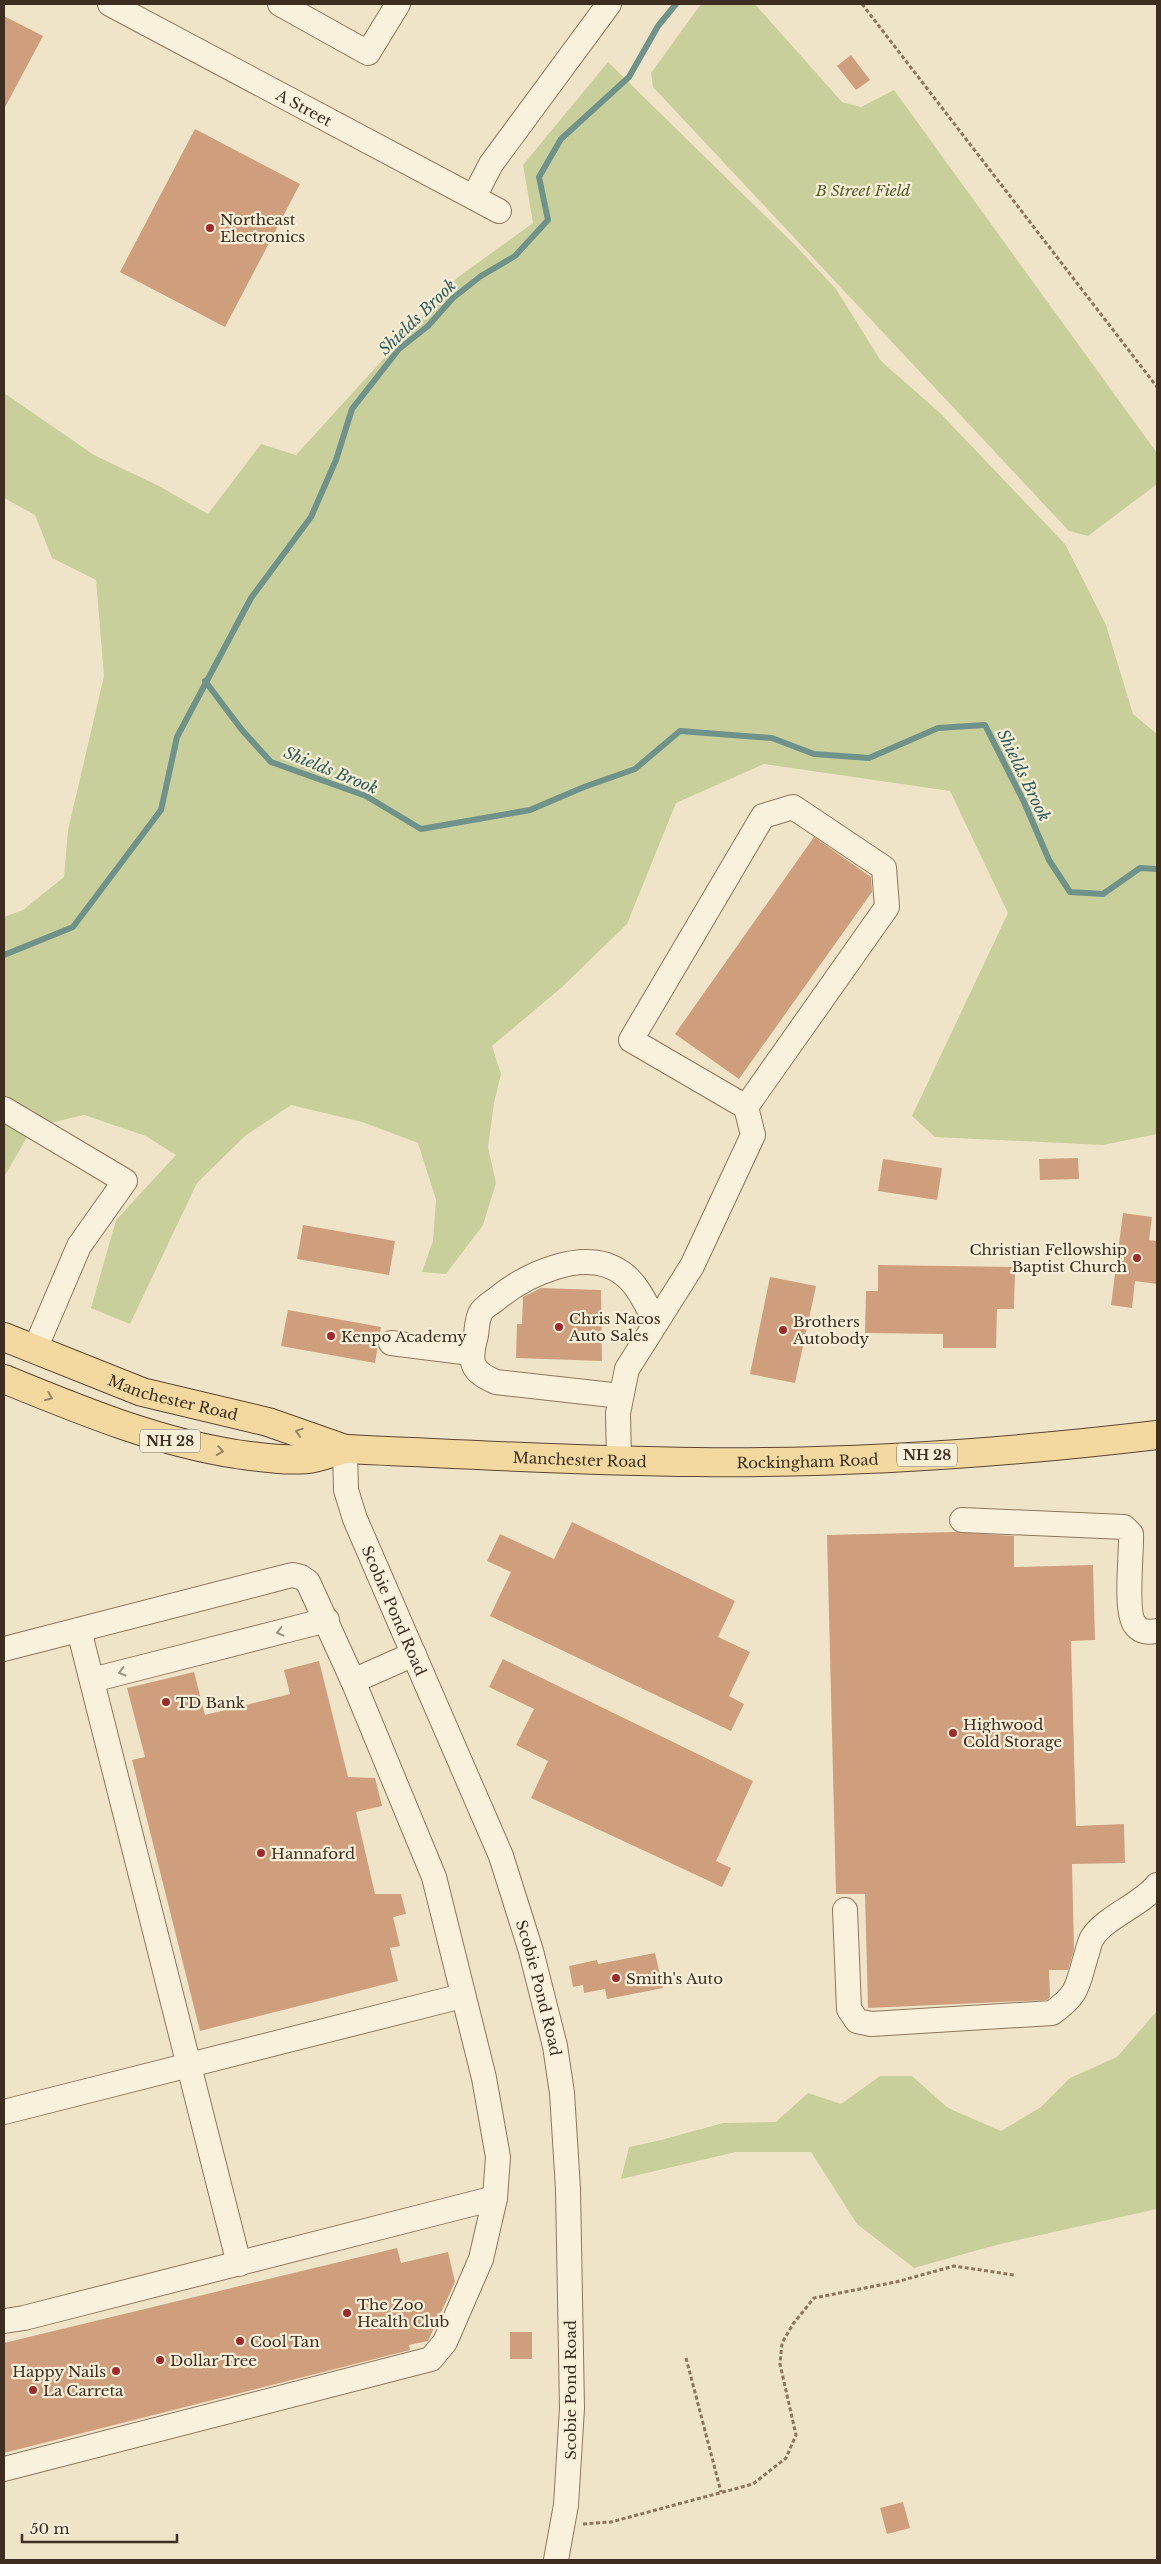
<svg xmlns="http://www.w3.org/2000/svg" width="1161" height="2564" viewBox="0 0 1161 2564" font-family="'Libre Baskerville',serif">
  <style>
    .green { fill: #c9cf9b }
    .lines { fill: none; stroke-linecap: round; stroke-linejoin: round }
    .stream { stroke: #6f938a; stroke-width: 6 }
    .building { fill: #cf9f7d }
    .minor-casing { stroke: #8d765c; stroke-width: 26 }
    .major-casing { stroke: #5b4430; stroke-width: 30 }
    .path { stroke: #8d765c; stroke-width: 3; stroke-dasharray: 4 2.5; stroke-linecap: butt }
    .minor { stroke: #faf1dc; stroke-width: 24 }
    .major { stroke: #f3d9a0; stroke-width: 28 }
    .oneway { stroke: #988460 }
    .oneway2 { stroke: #9c907e }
    .poi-dot { fill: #9e2a2b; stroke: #f7eed8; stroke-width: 2 }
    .labels { text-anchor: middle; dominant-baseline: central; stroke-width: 4.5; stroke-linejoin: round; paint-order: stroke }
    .shield { fill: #f7eed8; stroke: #756857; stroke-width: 1 }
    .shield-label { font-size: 14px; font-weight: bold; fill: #3d2e20 }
    .street-label { font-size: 15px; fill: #3d2e20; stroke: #f7eed8 }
    .park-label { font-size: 15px; font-style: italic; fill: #4d5a26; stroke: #f7eed8 }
    .poi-label { font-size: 15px; fill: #3d2e20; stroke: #f7eed8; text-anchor: start }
    .water-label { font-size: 16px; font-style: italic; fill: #2f5d5a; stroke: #f7eed8 }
  </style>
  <rect width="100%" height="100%" fill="#f0e4c8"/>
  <g class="green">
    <polygon points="701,4 755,4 842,102 861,107 894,90 1157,453 1157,484 1088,536 1069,531 653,87 651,73"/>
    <polygon points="608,62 793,243 836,289 881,361 940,413 1065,544 1106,625 1133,714 1157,734 1157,1134 1103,1145 935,1137 912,1116 1008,913 950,791 764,764 676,803 627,924 561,988 492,1046 501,1074 494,1103 488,1147 496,1183 483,1225 446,1274 422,1272 433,1241 436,1200 418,1143 362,1122 291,1105 245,1136 197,1183 130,1324 91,1308 116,1220 176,1155 146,1136 84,1115 33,1127 4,1177 4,917 23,910 64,877 68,830 104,676 96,580 52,558 35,515 4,498 4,393 94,455 159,486 208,514 261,444 296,455 457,278 533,223 523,165"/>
    <polygon points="1157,2011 1157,2209 1000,2244 914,2268 857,2224 811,2152 736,2152 621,2179 629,2147 661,2140 723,2123 776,2122 808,2093 841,2104 880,2076 912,2076 948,2108 1001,2131 1041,2107 1070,2078 1117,2057"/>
  </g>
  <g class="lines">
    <g class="stream">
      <polyline points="205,681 242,730 271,762 366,796 421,829 530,810 584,787 635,769 680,731 772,738 814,754 869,758 938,728 985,725 1024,802 1049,860 1070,892 1103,894 1140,868 1157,869"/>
      <polyline points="4,955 73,927 161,810 177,737 251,598 311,517 336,460 352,409 399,349 428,326 453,298 481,276 515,256 548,220 539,177 561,139 629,77 658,26 676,4"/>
    </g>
  </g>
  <g class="building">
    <polygon points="4,16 43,36 4,109"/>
    <polygon points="851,55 870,80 856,90 837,66"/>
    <polygon points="195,129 300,184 225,327 120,272"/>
    <polygon points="814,837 871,877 872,892 739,1079 675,1034"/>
    <polygon points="1078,1158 1079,1179 1040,1180 1039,1159"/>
    <polygon points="883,1159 942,1168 937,1200 878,1191"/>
    <polygon points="1123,1213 1152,1217 1149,1240 1157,1241 1157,1284 1135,1281 1132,1308 1111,1305"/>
    <polygon points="303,1225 395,1241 389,1275 297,1259"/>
    <polygon points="878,1265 1015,1267 1014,1309 997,1309 996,1348 943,1348 943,1334 865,1333 866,1291 878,1291"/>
    <polygon points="770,1277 816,1286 795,1383 750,1374"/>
    <polygon points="541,1288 601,1290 602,1361 516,1358 517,1324 522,1324 523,1297"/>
    <polygon points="288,1310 381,1327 375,1363 281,1346"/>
    <polygon points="572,1522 735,1601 718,1637 750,1652 729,1696 744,1704 731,1731 490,1616 511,1572 487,1561 500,1534 554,1559"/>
    <polygon points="955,1532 1014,1536 1014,1567 1093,1565 1095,1640 1071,1641 1076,1826 1124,1824 1125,1863 1072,1864 1074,1949 1068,1970 1049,1970 1050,1997 1047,2000 868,2008 865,1894 836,1894 827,1535"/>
    <polygon points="503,1659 753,1781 716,1861 731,1868 722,1887 531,1798 548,1761 516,1745 534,1709 489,1687"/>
    <polygon points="319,1661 348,1777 375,1778 382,1806 356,1812 375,1894 401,1894 406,1914 393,1917 400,1946 390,1948 398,1981 200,2031 132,1760 145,1757 127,1688 194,1672 205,1715 290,1694 284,1670"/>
    <polygon points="655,1953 663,1988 607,1999 605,1989 584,1993 583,1985 573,1987 569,1966 597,1960 598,1964"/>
    <polygon points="397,2248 401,2263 448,2252 455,2282 428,2341 409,2345 410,2350 4,2453 4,2343"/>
    <rect x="510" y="2332" width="22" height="27"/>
    <polygon points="903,2502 910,2528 887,2534 880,2508"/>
  </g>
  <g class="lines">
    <defs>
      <g id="minor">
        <path id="s1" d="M110 4 499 211"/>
        <polyline points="280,4 368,53 398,4"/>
        <polyline points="474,197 491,164 609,4"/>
        <polyline points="4,1109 125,1181 79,1246 35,1349"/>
        <polyline points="391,1343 471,1353"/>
        <path d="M621 1396 496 1382C470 1371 469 1362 476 1335 477 1328 477 1318 481 1312 483 1308 491 1303 495 1300 525 1275 585 1246 622 1273 638 1284 646 1305 656 1322"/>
        <path id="s2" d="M345 1449 346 1490 355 1519 501 1856 531 1951 555 2046 562 2093 568 2189 572 2408 566 2505 556 2560"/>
        <polyline points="619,1460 618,1413 627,1369 692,1266 753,1135 746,1107 887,907 884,868 793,807 763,816 631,1040 746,1107"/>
        <path d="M962 1520 1124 1527 1131 1534C1132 1553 1124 1614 1136 1626 1142 1633 1149 1632 1157 1631"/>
        <polyline points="79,1630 239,2264"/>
        <polyline points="4,1649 292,1575 301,1577 308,1582 353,1681 434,1877 484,2078 498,2157 495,2198 481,2259 445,2342 431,2359 4,2469"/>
        <polyline points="92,1680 327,1620"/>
        <polyline points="353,1681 414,1654"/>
        <path d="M845 1910 849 2009 857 2021 871 2024 1052 2013C1079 1994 1077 1986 1086 1956 1088 1951 1089 1943 1092 1938 1106 1916 1140 1906 1157 1885"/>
        <polyline points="4,2112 462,1996"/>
        <polyline points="4,2321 24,2318 495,2198"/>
      </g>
      <g id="major">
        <path id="s3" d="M4 1337 142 1392 268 1422 345 1449"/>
        <path id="s4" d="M4 1379C80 1410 154 1441 236 1454 259 1457 284 1461 308 1459 320 1458 333 1452 345 1449 462 1454 579 1461 696 1462 850 1464 1005 1453 1157 1435"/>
      </g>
    </defs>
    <use href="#minor" class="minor-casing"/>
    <use href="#major" class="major-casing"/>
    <g class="path">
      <polyline points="862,4 1157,387"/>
      <polyline points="686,2358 721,2492"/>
      <polyline points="583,2524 611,2522 753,2484 786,2458 796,2435 780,2364 782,2343 793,2324 814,2298 896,2282 954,2266 1014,2275"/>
    </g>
    <use href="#minor" class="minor"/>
    <use href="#major" class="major"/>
  </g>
  <defs><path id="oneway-chevron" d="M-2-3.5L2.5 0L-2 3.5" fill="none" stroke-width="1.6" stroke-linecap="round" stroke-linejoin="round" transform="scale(1.25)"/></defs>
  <g class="oneway">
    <use href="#oneway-chevron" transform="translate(49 1397) rotate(22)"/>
    <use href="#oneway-chevron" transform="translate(299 1432) rotate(-162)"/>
    <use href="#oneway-chevron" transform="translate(220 1451) rotate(9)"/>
  </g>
  <g class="oneway2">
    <use href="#oneway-chevron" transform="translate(280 1632) rotate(166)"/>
    <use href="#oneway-chevron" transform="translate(122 1672) rotate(166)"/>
  </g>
  <g class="poi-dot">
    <circle cx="210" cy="228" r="5"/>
    <circle cx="1137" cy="1258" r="5"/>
    <circle cx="559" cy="1327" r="5"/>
    <circle cx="783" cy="1330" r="5"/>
    <circle cx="331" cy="1336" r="5"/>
    <circle cx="166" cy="1702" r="5"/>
    <circle cx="953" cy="1733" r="5"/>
    <circle cx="261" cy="1853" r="5"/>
    <circle cx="616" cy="1978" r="5"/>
    <circle cx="347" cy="2313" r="5"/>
    <circle cx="240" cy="2341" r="5"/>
    <circle cx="160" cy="2360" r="5"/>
    <circle cx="116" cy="2371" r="5"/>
    <circle cx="33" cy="2390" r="5"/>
  </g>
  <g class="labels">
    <g class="shield">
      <rect x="140" y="1429.5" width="60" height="23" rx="4"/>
      <rect x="897" y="1443.5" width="60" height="23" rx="4"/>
    </g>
    <g class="shield-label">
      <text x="170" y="1441">NH 28</text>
      <text x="927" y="1455">NH 28</text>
    </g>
    <g class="street-label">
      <text stroke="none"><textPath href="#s1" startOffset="220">A Street</textPath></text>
      <text stroke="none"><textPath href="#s3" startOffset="180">Manchester Road</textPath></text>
      <text stroke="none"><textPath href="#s4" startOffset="590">Manchester Road</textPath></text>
      <text stroke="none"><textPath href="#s4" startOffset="818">Rockingham Road</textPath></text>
      <text stroke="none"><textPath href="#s2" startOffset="171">Scobie Pond Road</textPath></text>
      <text stroke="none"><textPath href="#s2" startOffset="576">Scobie Pond Road</textPath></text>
      <text transform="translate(570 2390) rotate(-90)">Scobie Pond Road</text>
    </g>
    <g class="park-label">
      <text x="863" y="190">B Street Field</text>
    </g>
    <g class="poi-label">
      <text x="220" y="219">Northeast<tspan x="220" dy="17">Electronics</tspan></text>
      <text x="1127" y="1249" text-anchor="end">Christian Fellowship<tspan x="1127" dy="17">Baptist Church</tspan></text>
      <text x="569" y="1318">Chris Nacos<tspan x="569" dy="17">Auto Sales</tspan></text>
      <text x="793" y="1321">Brothers<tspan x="793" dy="17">Autobody</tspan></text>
      <text x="341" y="1336">Kenpo Academy</text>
      <text x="176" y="1702">TD Bank</text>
      <text x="963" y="1724">Highwood<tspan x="963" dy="17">Cold Storage</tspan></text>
      <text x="271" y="1853">Hannaford</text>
      <text x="626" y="1978">Smith's Auto</text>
      <text x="357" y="2304">The Zoo<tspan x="357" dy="17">Health Club</tspan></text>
      <text x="250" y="2341">Cool Tan</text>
      <text x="170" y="2360">Dollar Tree</text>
      <text x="106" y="2371" text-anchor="end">Happy Nails</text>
      <text x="43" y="2390">La Carreta</text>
    </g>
    <g class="water-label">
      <text transform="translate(417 317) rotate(-44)">Shields Brook</text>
      <text transform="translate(331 770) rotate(22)">Shields Brook</text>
      <text transform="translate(1024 775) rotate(64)">Shields Brook</text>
    </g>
  </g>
  <rect width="1161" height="2564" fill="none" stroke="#3d2e20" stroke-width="10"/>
  <path d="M22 2534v8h155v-8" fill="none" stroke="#3d2e20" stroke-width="2.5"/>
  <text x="30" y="2534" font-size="15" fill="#3d2e20" stroke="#f7eed8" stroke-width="4" paint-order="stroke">50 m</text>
</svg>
